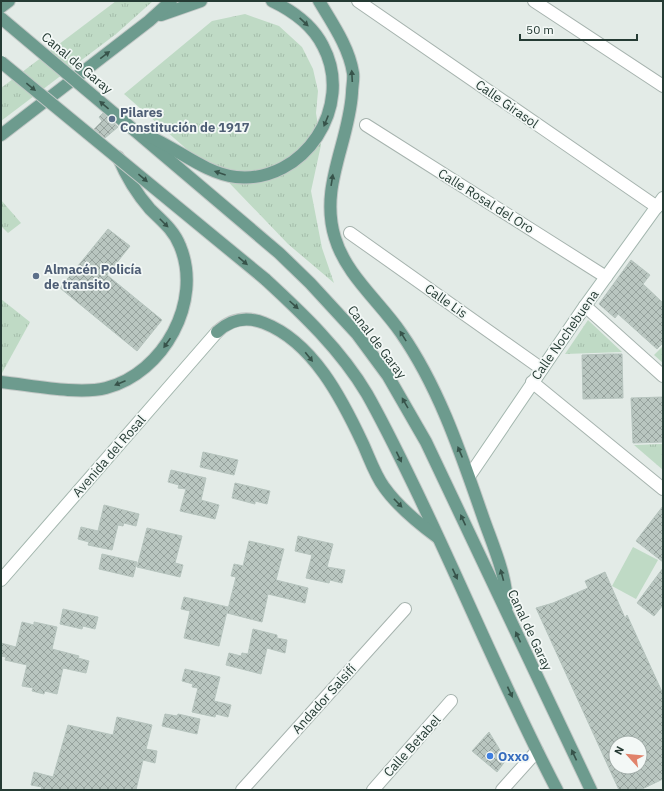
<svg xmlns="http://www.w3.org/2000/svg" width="664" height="791" viewBox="0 0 664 791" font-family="'IBM Plex Sans',sans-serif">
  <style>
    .grass { fill: url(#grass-tufts) }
    .garden { fill: #bfdac5 }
    .building { fill: url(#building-cross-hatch); stroke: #b6c4be; fill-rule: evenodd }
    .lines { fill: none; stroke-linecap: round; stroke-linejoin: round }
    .street-casing { stroke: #a6b3ae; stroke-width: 14 }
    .secondary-casing { stroke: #a3b6ae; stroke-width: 14 }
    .primary-casing { stroke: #c2c8c6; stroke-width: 14 }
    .street { stroke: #fff; stroke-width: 12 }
    .secondary { stroke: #fff; stroke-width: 12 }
    .primary { stroke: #6d9b8e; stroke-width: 12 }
    .primary-bridge-casing { stroke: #c2c8c6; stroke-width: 14; stroke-linecap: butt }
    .primary-bridge { stroke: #6d9b8e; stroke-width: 12 }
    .oneway { fill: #37534a }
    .service-dot { fill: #5c6f8a; stroke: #f3f8f6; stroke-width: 1.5 }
    .shop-dot { fill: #3f7fe0; stroke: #f3f8f6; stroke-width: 1.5 }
    .labels { text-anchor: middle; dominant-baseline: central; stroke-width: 3.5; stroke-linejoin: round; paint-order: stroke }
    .street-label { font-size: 13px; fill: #253b34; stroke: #f3f8f6 }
    .service-label { font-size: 13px; font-weight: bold; fill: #4e5e75; stroke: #f3f8f6; text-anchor: start }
    .shop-label { font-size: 13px; font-weight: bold; fill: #366cbe; stroke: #f3f8f6; text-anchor: start }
  </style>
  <defs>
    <pattern id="grass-tufts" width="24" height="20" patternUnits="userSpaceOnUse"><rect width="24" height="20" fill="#bfdac5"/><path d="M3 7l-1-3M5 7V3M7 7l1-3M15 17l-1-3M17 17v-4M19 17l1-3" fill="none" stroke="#a4bcaa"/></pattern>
    <pattern id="building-cross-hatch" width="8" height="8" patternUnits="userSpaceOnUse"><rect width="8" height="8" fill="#b9c6c0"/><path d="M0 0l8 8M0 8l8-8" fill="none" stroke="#96a29d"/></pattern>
  </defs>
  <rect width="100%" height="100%" fill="#e3ebe7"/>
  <g class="grass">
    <polygon points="116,1 153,1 116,34 1,121 1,88"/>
    <polygon points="245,14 279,26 302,47 313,69 318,91 316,113 321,145 311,191 322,248 334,283 288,244 214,167 199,160 124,94 212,21"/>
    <polygon points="1,200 21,223 8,233 1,226"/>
    <polygon points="1,299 30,322 2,373 1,373"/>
    <polygon points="588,320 622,352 565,354"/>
    <polygon points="663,346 663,363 654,355"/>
    <polygon points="663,444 663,470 634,445"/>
  </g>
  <polygon class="garden" points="633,547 658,560 636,599 612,586"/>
  <g class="building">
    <polygon points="103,113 118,127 105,138 94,129 102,121 99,117"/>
    <polygon points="108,229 130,246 107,275 162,320 137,351 60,288"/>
    <polygon points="631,260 650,275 643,284 663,303 663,343 657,349 618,314 615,318 599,304"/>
    <polygon points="609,354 622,354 623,398 583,399 582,355"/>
    <polygon points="663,397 663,442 633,443 631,398"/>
    <polygon points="203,452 238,460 234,475 200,467"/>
    <polygon points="171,470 206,478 201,500 219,505 215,519 180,511 186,489 178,488 179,485 168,482"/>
    <polygon points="235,483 270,491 267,504 255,501 255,504 232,498"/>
    <polygon points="104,505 139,514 136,526 124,523 123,526 118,525 112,550 88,545 89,542 78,539 81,527 98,531"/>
    <polygon points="663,506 663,562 636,541"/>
    <polygon points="147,528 182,536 175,563 183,565 180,577 137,567"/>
    <polygon points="298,536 333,544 327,567 345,570 342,583 330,580 329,583 306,578 312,555 295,551"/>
    <polygon points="249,541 284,549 276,580 308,588 305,603 268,594 262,622 227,613 236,577 231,576 234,564 243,566"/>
    <polygon points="102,554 137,562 133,577 99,569"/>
    <polygon points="663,568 663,605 654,616 637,603"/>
    <path d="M605 572 625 618 627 615 663 694V779L640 790H619L536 608 553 603 588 588 585 581ZM616 743H640V767H616Z"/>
    <polygon points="184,597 228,607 219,646 184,638 190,611 181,609"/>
    <polygon points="63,609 98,617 95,629 83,626 82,629 60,624"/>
    <polygon points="22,622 34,625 34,622 57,627 52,649 79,656 78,658 89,661 86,673 63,668 57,694 45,691 44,694 32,691 33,688 22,686 27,665 5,660 6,657 1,656 1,643 16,647"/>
    <polygon points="253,629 277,635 277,638 287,640 285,653 267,648 261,674 226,665 229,653 241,656 242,653 248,654"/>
    <polygon points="185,669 220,677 214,701 231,705 228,717 216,714 215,717 192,712 198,688 192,687 193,684 182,681"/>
    <polygon points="165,714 177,716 178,714 200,719 197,734 162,726"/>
    <polygon points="117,717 152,725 146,749 157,751 155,763 143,760 136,790 41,790 42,787 31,785 34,772 53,777 68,725 113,735"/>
    <polygon points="489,732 506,760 497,772 472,751"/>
  </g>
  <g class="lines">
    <defs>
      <g id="street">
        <polyline points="358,1 657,207"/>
        <polyline points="534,1 663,86"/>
        <polyline points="366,125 606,277"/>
        <polyline points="350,233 542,369"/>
        <polyline points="585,306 663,376"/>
        <polyline points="532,382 663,489"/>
        <polyline points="242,790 405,609"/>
        <polyline points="373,790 451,701"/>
        <polyline points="502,790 537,751"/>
      </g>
      <g id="secondary">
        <polyline points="470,475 585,306 663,198"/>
        <polyline points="1,580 217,332"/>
      </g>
      <g id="primary">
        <path d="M319 1C332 23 349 47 353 73 354 79 352 86 352 93 349 143 319 187 335 238 346 275 380 302 401 333 440 389 462 457 484 520 494 548 507 577 507 606"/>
        <polyline points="1,7 9,1"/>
        <polyline points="161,15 201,1"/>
        <polyline points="134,130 279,253 310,283 357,334 388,376 426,442 591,790"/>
        <polyline points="1,135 149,21 171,1"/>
        <path d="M148 136C177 148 204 173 236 177 304 184 355 106 323 46 312 24 293 11 272 1"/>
        <path d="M265 279C302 313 341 350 367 394 384 424 399 455 414 486 463 587 505 691 557 790"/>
        <path d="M217 332C231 319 246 316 264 323 313 342 342 399 363 444 369 457 375 475 384 487 398 507 418 523 437 537"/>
        <path d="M1 382C31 385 78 395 106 388 164 373 203 301 180 246 174 230 161 220 150 209 136 193 126 176 118 157"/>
      </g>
    </defs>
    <use href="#street" class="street-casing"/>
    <use href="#secondary" class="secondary-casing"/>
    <use href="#primary" class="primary-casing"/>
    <use href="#street" class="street"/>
    <use href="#secondary" class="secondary"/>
    <use href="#primary" class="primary"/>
    <defs>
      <g id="primary-bridge">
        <polyline points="1,18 134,130"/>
        <polyline points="1,62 265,279"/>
      </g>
    </defs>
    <use href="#primary-bridge" class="primary-bridge-casing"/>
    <use href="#primary-bridge" class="primary-bridge"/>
  </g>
  <defs><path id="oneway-solid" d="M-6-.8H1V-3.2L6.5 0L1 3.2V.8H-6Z"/></defs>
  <g class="oneway">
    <use href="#oneway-solid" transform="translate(304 22) rotate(43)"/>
    <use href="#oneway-solid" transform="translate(105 55) rotate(-37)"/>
    <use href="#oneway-solid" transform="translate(352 76) rotate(-93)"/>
    <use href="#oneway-solid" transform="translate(31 87) rotate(39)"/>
    <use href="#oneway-solid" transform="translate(104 105) rotate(-140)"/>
    <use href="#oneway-solid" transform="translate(326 121) rotate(112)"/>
    <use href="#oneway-solid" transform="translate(220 173) rotate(-161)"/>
    <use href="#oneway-solid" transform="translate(143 178) rotate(40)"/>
    <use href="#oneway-solid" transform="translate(332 180) rotate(-81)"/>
    <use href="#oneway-solid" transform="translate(164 223) rotate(45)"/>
    <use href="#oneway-solid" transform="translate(243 261) rotate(40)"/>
    <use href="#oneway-solid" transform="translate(294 305) rotate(42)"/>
    <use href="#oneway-solid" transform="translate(403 336) rotate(-122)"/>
    <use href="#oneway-solid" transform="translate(167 343) rotate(125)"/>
    <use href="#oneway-solid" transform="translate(309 357) rotate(51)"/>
    <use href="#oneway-solid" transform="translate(120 383) rotate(157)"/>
    <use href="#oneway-solid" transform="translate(405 403) rotate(-120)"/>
    <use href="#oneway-solid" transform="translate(460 452) rotate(-113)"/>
    <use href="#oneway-solid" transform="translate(399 457) rotate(64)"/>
    <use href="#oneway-solid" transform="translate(398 503) rotate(46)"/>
    <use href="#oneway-solid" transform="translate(463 520) rotate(-115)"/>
    <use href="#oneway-solid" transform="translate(455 574) rotate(65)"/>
    <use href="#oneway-solid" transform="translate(502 575) rotate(-105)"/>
    <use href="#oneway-solid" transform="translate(518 637) rotate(-115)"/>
    <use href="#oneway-solid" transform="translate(510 692) rotate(65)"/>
    <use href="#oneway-solid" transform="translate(574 755) rotate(-115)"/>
  </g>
  <g class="service-dot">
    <circle cx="112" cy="119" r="4"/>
    <circle cx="36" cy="276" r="4"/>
  </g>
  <circle class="shop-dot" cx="490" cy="756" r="4"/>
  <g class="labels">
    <g class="street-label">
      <text transform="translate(77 63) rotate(40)">Canal de Garay</text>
      <text transform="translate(507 104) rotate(35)">Calle Girasol</text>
      <text transform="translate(486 201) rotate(32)">Calle Rosal del Oro</text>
      <text transform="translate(446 301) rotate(35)">Calle Lis</text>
      <text transform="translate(565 335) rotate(-55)">Calle Nochebuena</text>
      <text transform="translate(377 342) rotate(53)">Canal de Garay</text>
      <text transform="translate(109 456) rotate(-49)">Avenida del Rosal</text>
      <text transform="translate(530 630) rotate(65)">Canal de Garay</text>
      <text transform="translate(324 699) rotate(-48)">Andador Salsifí</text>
      <text transform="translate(412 746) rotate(-48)">Calle Betabel</text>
    </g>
    <g class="service-label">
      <text x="120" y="112">Pilares<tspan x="120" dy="15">Constitución de 1917</tspan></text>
      <text x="44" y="269">Almacén Policía<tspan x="44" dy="15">de transito</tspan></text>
    </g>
    <g class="shop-label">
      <text x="498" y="756">Oxxo</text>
    </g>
  </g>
  <rect width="664" height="791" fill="none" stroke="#253b34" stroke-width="4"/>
  <g transform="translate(628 755) rotate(297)"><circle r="19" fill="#f3f8f6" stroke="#a1aca8"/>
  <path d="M0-3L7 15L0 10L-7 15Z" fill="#e1836b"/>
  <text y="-6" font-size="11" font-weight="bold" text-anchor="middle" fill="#253b34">N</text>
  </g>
  <path d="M520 34v6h117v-6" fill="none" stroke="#253b34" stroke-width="2"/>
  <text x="526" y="34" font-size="12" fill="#253b34" stroke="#f3f8f6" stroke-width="3" paint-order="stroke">50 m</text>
</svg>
